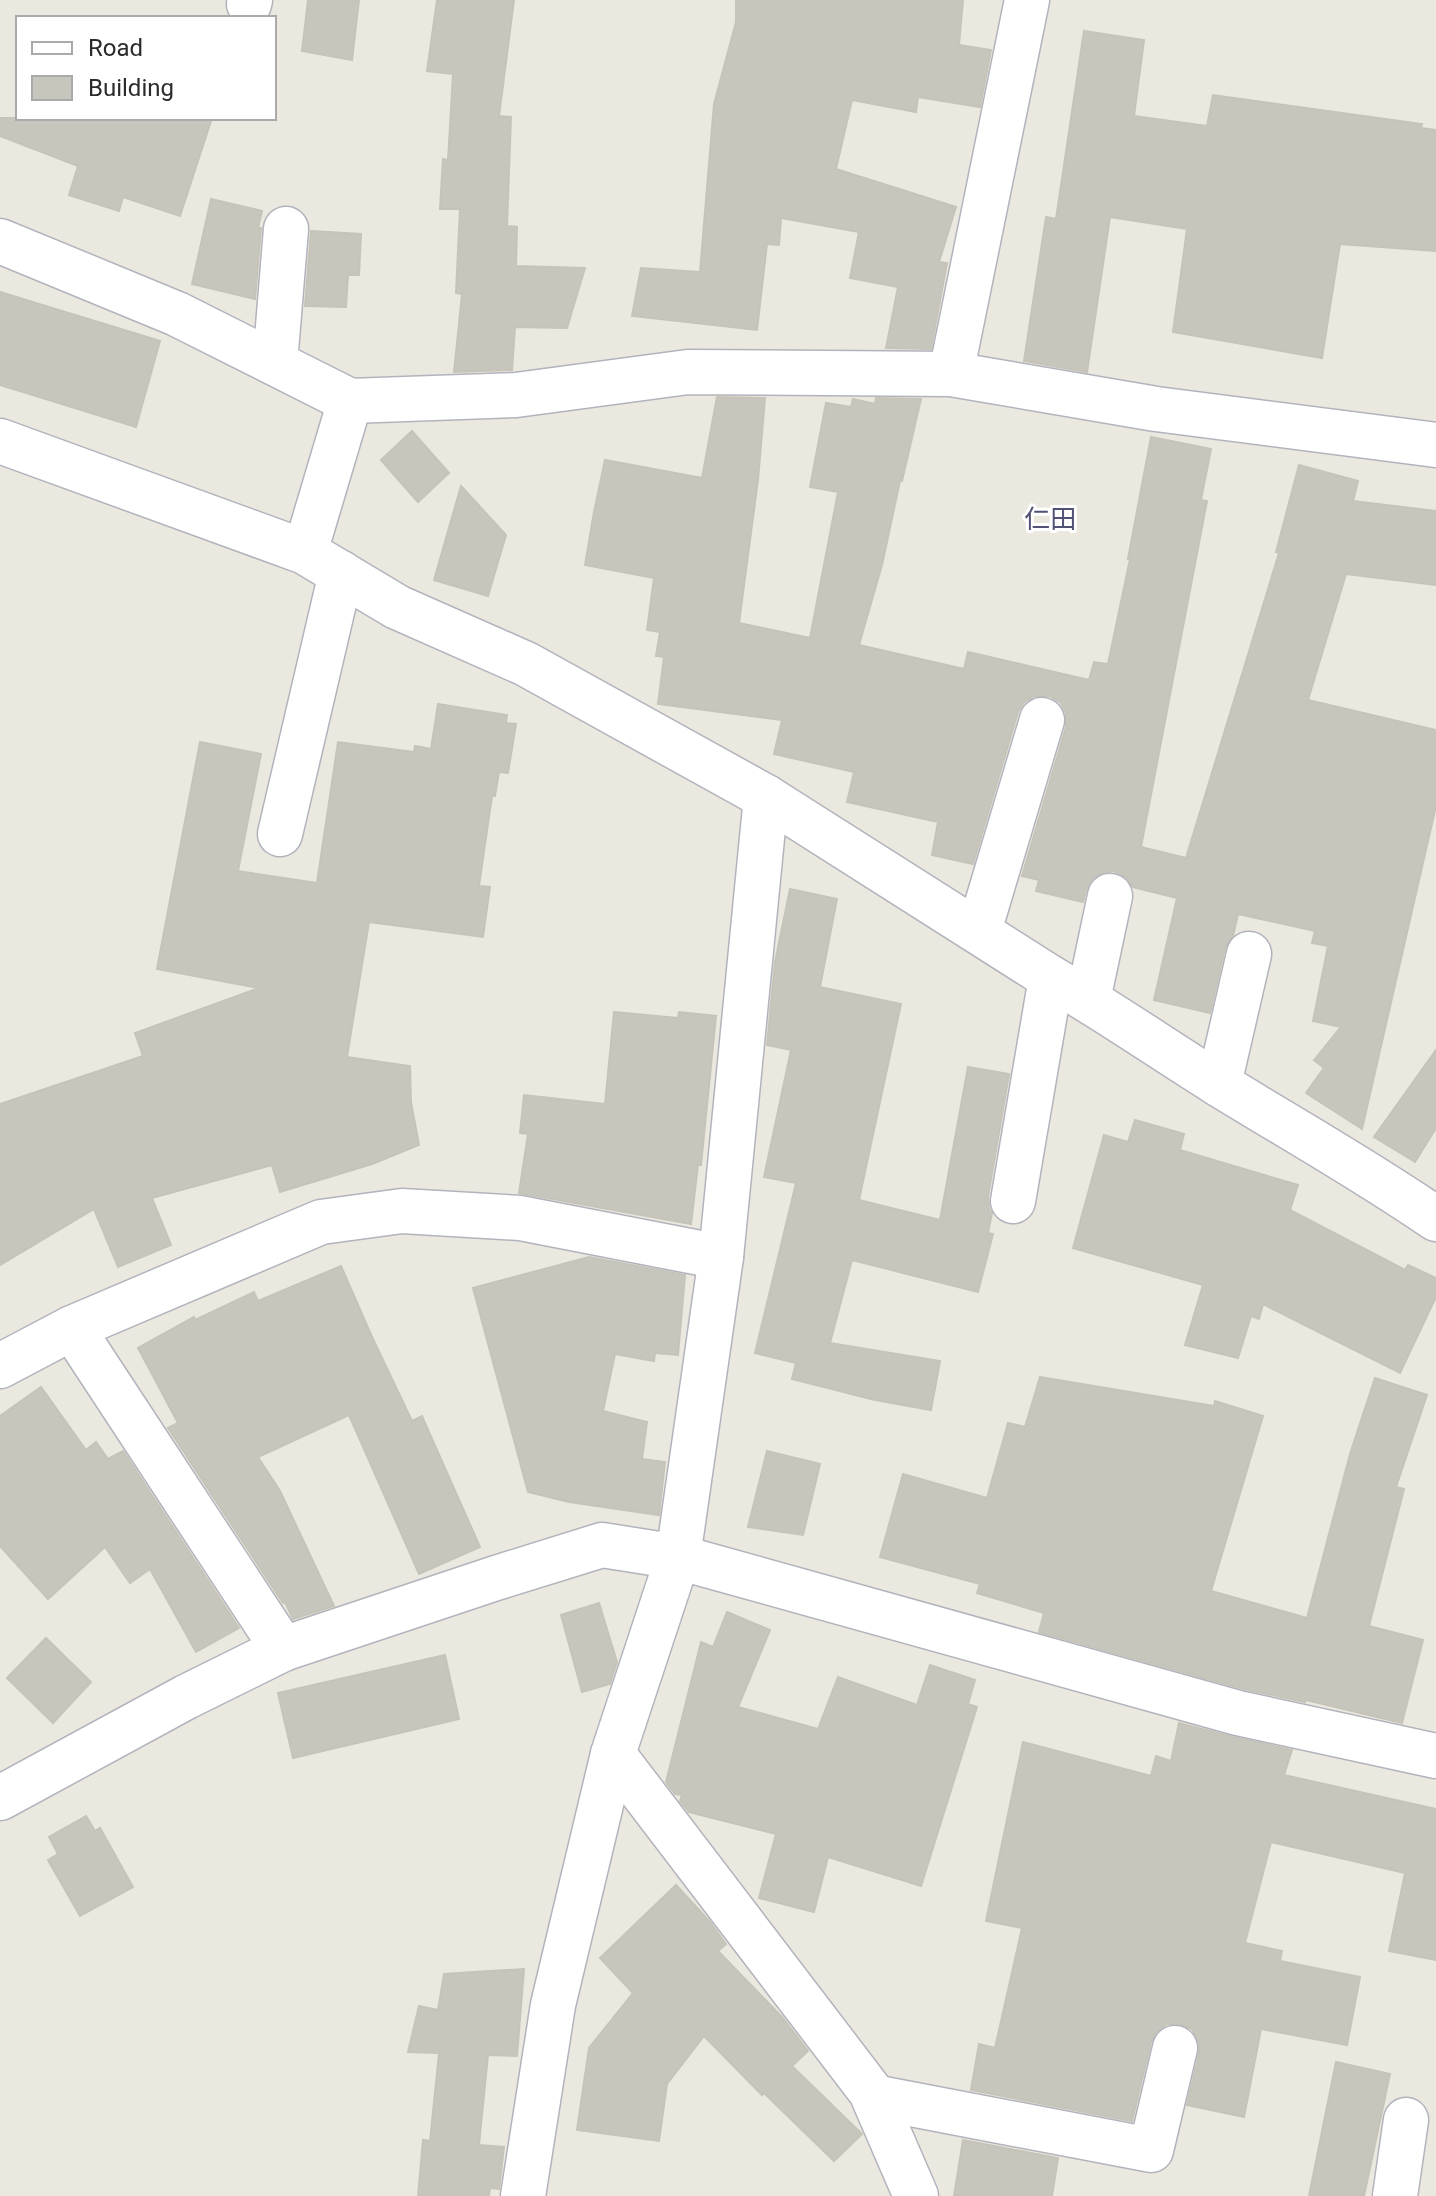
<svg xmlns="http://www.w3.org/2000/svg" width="1436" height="2196" viewBox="0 0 1436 2196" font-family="Roboto,'Noto Sans JP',sans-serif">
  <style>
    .building { fill: #c7c6bd; stroke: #c6c4b9; stroke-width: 2 }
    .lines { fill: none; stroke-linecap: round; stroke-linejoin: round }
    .minor-casing { stroke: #b3b3bd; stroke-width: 47 }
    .minor { stroke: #fff; stroke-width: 44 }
    .labels { text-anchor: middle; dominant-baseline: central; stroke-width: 6; stroke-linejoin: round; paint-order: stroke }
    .quarter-label { font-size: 26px; fill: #515176; stroke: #fff }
  </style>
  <rect width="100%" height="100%" fill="#ebe8df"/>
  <g class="building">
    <polygon points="308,0 359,0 352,60 302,51"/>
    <polygon points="437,0 514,0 499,116 511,117 507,226 517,227 516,266 585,268 567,328 515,327 512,370 454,372 462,294 456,293 460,209 440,209 443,159 448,160 453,74 427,71"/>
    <polygon points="736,0 963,0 959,45 991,50 980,107 918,97 916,112 852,100 836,169 956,207 939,262 947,263 931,349 886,348 898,287 850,278 859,232 781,218 779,245 767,244 757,330 632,316 641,268 700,272 714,104 736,22"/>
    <polygon points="1084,31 1144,40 1134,116 1207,126 1213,95 1422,124 1421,128 1436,130 1436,251 1340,244 1322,358 1173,332 1187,229 1110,217 1087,372 1024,361 1046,217 1056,219"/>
    <polygon points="0,118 212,118 180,216 123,197 119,211 69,195 78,166 0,136"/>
    <polygon points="211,199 262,211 258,228 261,228 255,299 192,284"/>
    <polygon points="311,231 361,234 359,275 348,275 346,307 305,306"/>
    <polygon points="0,292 160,341 136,427 0,385"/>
    <polygon points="717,397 765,398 758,480 739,623 810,638 838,492 810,487 826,403 851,407 853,399 875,404 876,398 921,399 902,481 900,481 882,565 859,645 964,669 968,652 1089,680 1094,662 1108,664 1130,559 1128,559 1151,437 1211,449 1201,500 1207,501 1141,847 1186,858 1279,553 1276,552 1299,465 1358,481 1353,501 1436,511 1436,585 1346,574 1308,700 1436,730 1436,806 1362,1129 1306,1093 1324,1068 1314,1060 1341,1027 1313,1021 1328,946 1312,943 1315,931 1238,914 1233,936 1225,948 1210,1013 1154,1000 1177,898 1133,887 1126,877 1114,871 1102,873 1092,879 1086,890 1083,902 1036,891 1039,880 1022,876 1066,727 1066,713 1061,703 1050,696 1035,696 1025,701 1018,712 973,864 932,855 938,822 847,802 854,772 774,754 782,720 658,704 664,657 656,656 660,632 647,630 654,578 585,565 594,512 605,460 702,478"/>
    <polygon points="412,431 449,473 418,502 381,460"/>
    <polygon points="461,486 506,535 488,596 434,580"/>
    <polygon points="438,704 507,715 506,723 516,724 508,773 499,772 495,796 492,796 479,886 490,887 483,937 369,922 347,1057 410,1066 411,1102 419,1145 372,1164 280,1192 272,1165 152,1198 171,1245 118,1267 94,1209 0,1265 0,1104 143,1056 135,1033 259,988 157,969 200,742 261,754 238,871 317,883 338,742 414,752 415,746 431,749"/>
    <polygon points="790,889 837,899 820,987 901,1004 859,1200 940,1220 968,1067 1009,1074 988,1197 989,1209 992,1213 988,1233 993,1234 978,1292 852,1260 830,1343 940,1361 931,1410 875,1400 792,1379 796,1363 755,1353 796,1183 764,1177 791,1050 767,1045 775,962"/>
    <polygon points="614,1012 678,1018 679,1012 716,1016 701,1165 698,1165 691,1224 519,1193 528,1134 520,1133 524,1095 605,1104"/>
    <polygon points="1436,1050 1436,1128 1415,1162 1374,1137"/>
    <polygon points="1135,1120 1184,1134 1180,1150 1298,1185 1290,1210 1405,1270 1408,1265 1436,1278 1436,1297 1400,1373 1263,1304 1259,1319 1251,1316 1238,1358 1185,1345 1203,1285 1073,1248 1104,1135 1128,1142"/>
    <polygon points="589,1257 685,1275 678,1355 655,1353 654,1361 615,1354 603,1411 647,1422 642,1459 665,1462 659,1515 569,1502 528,1492 473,1288"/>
    <polygon points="341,1266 372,1337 412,1421 422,1416 480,1547 419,1574 349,1415 258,1457 280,1491 334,1606 293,1619 285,1602 283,1603 168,1428 178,1423 138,1348 194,1317 195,1320 254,1292 258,1301"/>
    <polygon points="1040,1377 1214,1406 1215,1401 1263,1416 1211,1591 1307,1618 1350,1454 1375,1378 1427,1395 1396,1487 1404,1489 1369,1626 1423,1640 1402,1723 1306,1700 1305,1702 1244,1689 1039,1632 1044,1613 977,1593 980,1584 880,1557 903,1474 987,1498 1008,1423 1025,1427"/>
    <polygon points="41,1387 86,1450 96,1442 108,1459 123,1451 239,1628 196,1652 150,1569 130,1583 105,1547 48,1599 0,1546 0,1416"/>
    <polygon points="767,1451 820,1464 803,1535 748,1527"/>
    <polygon points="599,1603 617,1662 610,1684 582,1692 561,1615"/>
    <polygon points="727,1612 770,1630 738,1707 818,1729 838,1677 917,1705 930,1665 975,1680 968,1704 977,1707 921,1886 828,1857 814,1912 759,1898 776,1834 689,1812 680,1801 682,1795 675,1794 666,1782 701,1642 713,1647"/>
    <polygon points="46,1638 91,1682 53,1723 7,1678"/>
    <polygon points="445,1655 459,1719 293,1758 278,1693"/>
    <polygon points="1179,1723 1233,1737 1292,1750 1284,1775 1436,1809 1436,1960 1389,1951 1405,1873 1271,1842 1245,1943 1282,1951 1280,1961 1360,1977 1347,2045 1261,2029 1244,2117 1187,2105 1199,2054 1199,2042 1192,2029 1180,2024 1167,2024 1156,2032 1151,2042 1132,2121 971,2090 979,2044 995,2048 1022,1928 986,1921 1023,1742 1151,1776 1156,1756 1171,1761"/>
    <polygon points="86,1816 95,1831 100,1828 133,1887 80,1916 48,1860 58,1854 49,1837"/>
    <polygon points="676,1885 710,1922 726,1944 718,1951 782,2017 808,2051 792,2066 862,2134 834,2161 764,2093 762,2095 704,2036 667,2084 659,2141 577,2130 589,2048 633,1993 600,1958"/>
    <polygon points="524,1969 517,2056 488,2055 479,2145 504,2147 499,2189 490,2188 489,2196 418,2196 423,2140 430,2141 439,2053 408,2052 419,2006 438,2010 444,1974"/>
    <polygon points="1336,2062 1390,2074 1364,2196 1309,2196"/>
    <polygon points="963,2140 1058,2158 1052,2196 954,2196"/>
  </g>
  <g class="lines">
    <defs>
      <g id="minor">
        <polyline points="249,4 250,0"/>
        <polyline points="0,241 177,314 350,401 516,395 688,372 951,374 1156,409 1436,445"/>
        <polyline points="275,363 286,229"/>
        <polyline points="951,374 1027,0"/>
        <path d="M0 441 305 552 397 607 526 664 766 797 1051 978C1108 1011 1161 1048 1217 1083 1290 1128 1365 1170 1436 1219"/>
        <polyline points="305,552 350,401"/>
        <polyline points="280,834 341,573"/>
        <polyline points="979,931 1042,720"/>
        <polyline points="1088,1000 1110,896"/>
        <polyline points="1219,1084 1249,954"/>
        <polyline points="1013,1201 1051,978"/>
        <polyline points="72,1328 283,1649"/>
        <polyline points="0,1366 72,1328 321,1222 402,1211 520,1218 721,1257"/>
        <polyline points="613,1754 871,2092 916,2196"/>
        <polyline points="0,1798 186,1697 283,1649 496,1578 602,1545 678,1557 1238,1713 1436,1756"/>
        <polyline points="874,2097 1151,2150 1175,2048"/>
        <polyline points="523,2196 553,2005 613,1754 678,1557 721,1257 766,797"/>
        <polyline points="1395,2196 1406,2120"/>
      </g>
    </defs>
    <use href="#minor" class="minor-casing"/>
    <use href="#minor" class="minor"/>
  </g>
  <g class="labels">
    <g class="quarter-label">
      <text x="1050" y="519">仁田</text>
    </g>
  </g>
  <rect x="16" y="16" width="260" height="104" fill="#ffffff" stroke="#aaaaaa" stroke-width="2"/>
  <rect x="32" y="42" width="40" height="12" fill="#ffffff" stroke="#aaaaaa" stroke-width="2"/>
  <text x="88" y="56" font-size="24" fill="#2b2b2b">Road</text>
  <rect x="32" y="76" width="40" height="24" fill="#c7c6bd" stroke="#aaaaaa" stroke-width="2"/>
  <text x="88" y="96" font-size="24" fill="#2b2b2b">Building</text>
</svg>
